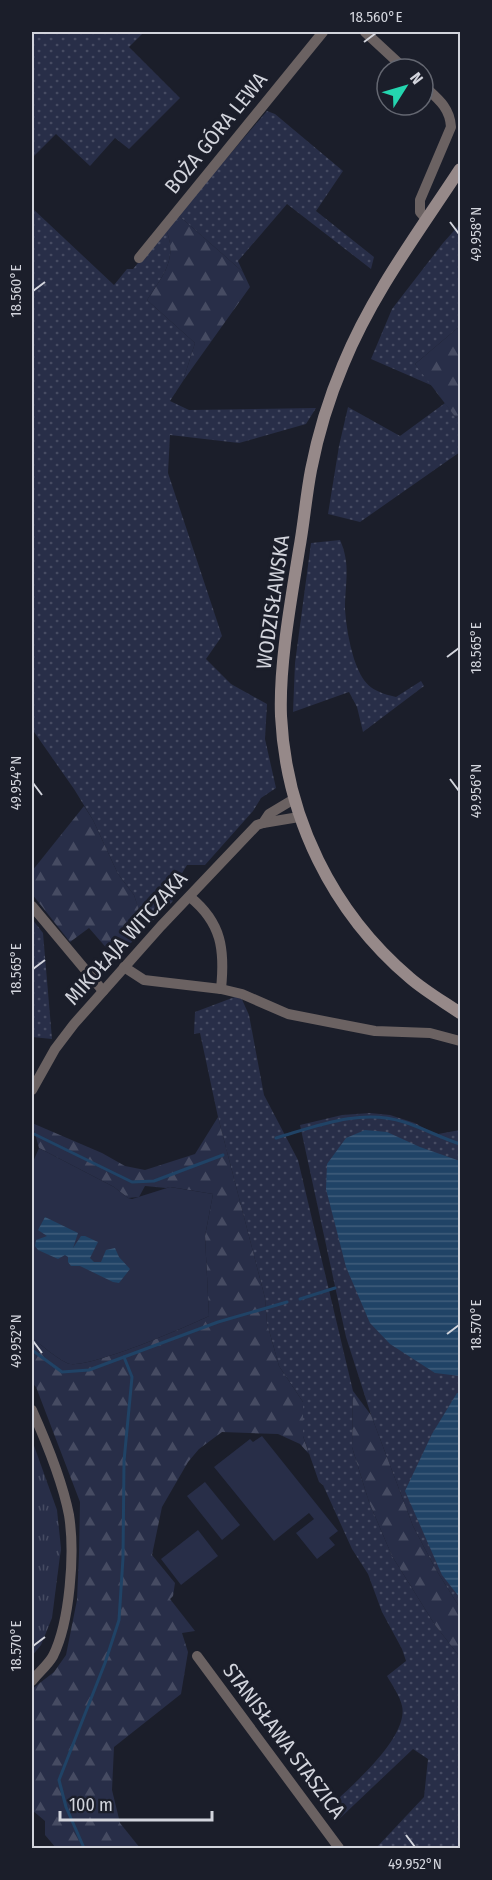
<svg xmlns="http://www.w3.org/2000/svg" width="492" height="1880" viewBox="0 0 492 1880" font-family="'Fira Sans Condensed',sans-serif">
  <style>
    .grass { fill: url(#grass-dots) }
    .forest { fill: url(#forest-firs) }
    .park { fill: url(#park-tufts) }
    .garden { fill: #282e48 }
    .water { fill: url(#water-rules) }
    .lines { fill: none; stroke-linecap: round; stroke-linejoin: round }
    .stream { stroke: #204366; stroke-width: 3 }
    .street { stroke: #6b6262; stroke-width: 10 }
    .secondary { stroke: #968989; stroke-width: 12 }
    .ticks { fill: none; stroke: #d2d4dc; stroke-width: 2 }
    .labels { text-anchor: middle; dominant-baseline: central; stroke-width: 6; stroke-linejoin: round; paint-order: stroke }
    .street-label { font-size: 21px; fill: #d2d4dc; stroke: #1b1e2a }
    .neatline { fill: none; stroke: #d2d4dc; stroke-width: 2 }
    .ticks-label { font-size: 15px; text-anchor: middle; fill: #d2d4dc }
  </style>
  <defs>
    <pattern id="grass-dots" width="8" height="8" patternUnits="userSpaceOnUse" patternTransform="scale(1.5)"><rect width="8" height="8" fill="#282e48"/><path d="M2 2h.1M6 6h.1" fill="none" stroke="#464b62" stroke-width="1.8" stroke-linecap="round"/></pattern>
    <pattern id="forest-firs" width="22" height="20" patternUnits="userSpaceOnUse" patternTransform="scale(1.5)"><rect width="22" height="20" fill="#282e48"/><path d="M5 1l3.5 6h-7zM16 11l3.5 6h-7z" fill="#464b62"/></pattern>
    <pattern id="park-tufts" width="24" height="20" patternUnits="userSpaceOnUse" patternTransform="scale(1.5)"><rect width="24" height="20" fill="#282e48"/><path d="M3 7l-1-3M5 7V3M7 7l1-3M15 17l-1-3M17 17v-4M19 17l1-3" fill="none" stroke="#464b62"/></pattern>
    <pattern id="water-rules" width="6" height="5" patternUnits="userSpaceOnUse" patternTransform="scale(1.5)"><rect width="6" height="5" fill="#204366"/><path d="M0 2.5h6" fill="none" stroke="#405d7b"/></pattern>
  </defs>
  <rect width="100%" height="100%" fill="#1b1e2a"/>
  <g class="grass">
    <polygon points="32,32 144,32 129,47 180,98 129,149 115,138 90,166 56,134 32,158"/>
    <polygon points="267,111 275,114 343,171 316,211 374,257 371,269 287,204 238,261 243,272 178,215"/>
    <path d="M32 208 114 285 127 269H133L166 229C178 260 163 275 147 300L195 343 183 381 170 401 189 410 316 408 306 424 239 443 170 435 168 473 222 636 206 659 231 684 267 704 265 739 276 788 261 798 253 811 205 865H187L170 893 173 901 145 928 134 895 118 874 93 820 74 789 32 729Z"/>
    <polygon points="460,224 460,326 415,364 433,386 371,359 392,309 443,243"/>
    <polygon points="445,403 456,418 460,415 460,452 360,522 328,514 339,446 348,407 400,436"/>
    <path d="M340 540C351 564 345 584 345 609 346 626 349 642 354 659 363 684 370 691 396 697L421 681 424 686 363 732 357 707 349 692 293 712 295 663 311 543Z"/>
    <polygon points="32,919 43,933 52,1039 32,1037"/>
    <path d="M240 995 249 1015 264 1095 298 1160 353 1391 352 1447 369 1502 392 1556 435 1625 460 1657V1848H376L424 1797 428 1759 413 1749 336 1822 337 1800C356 1782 409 1735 402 1706 400 1696 392 1685 387 1676L406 1661 402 1649 382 1612 368 1574 352 1549 323 1485 319 1482 303 1436V1402L279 1366 267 1323 265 1298 218 1117 200 1033 194 1034 195 1012Z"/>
    <polygon points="370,1113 390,1115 415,1123 431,1132 438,1134 460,1130 460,1608 435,1568 413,1526 371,1415 346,1337 300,1125 342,1115"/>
  </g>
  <g class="forest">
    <path d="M178 215 243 272 250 287 183 381 195 343 147 300C163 275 178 260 166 229Z"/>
    <polygon points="460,326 460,415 456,418 415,364"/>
    <polygon points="84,806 93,820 118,874 134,895 145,928 116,959 89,928 70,942 32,894 32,871"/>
    <path d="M218 1117 265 1298 267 1323 279 1366 303 1402V1436L309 1454 300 1444 278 1434 222 1432 199 1449 188 1462 162 1507 152 1555 175 1583 173 1596 170 1599 195 1631 182 1633 188 1652 181 1694 114 1747 112 1790 120 1823 140 1848H56L45 1835V1821L32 1810V1689L54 1672 66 1655 77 1600 79 1554 80 1502 36 1387 32 1383V1338C40 1344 61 1362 70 1364 93 1367 184 1328 209 1316L205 1236 213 1194 171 1187 166 1188 145 1186 139 1197 128 1198 114 1187 39 1148 32 1123 102 1153 125 1166 145 1170 195 1154Z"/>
    <polygon points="353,1391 371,1415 413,1526 435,1568 460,1608 460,1657 435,1625 392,1556 369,1502 352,1447"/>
  </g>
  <polygon class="park" points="32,1440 57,1510 61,1548 52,1618 41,1645 32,1656"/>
  <g class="garden">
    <path d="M39 1148 114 1187 128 1198 132 1199 170 1187 213 1194 205 1236 209 1316C184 1328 93 1367 70 1364 61 1362 40 1344 32 1338V1164Z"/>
    <polygon points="262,1436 338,1531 329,1538 335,1545 317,1559 296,1533 314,1519 309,1513 274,1541 214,1467 250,1439 253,1442"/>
    <polygon points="205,1482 240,1525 222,1540 187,1496"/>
    <polygon points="198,1530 218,1556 181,1585 161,1559"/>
  </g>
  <g class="water">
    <polygon points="365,1130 387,1132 420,1147 460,1161 460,1376 435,1373 390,1344 370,1323 346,1267 326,1189 327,1164 346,1138"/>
    <polygon points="45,1217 78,1233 73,1248 81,1236 85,1236 98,1242 90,1258 94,1262 101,1262 106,1250 115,1248 119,1257 130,1269 119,1283 113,1282 80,1266 71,1266 68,1262 68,1257 65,1255 58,1259 38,1250 35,1246 36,1240 47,1236 38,1230"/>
    <polygon points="457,1393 460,1393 460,1598 442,1575 405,1491 432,1434"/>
  </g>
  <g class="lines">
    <g class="stream">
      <polyline points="32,1133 132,1182 154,1181 223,1155"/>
      <path d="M276 1138C317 1126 361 1108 404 1122 423 1128 441 1138 460 1144"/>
      <polyline points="300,1299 335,1288"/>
      <polyline points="32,1350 62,1372 89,1370 218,1322 287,1302"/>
      <polyline points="84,1848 66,1807 59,1780 105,1663 119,1620 123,1558 124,1461 132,1377 124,1357"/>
    </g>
    <g class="street">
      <polyline points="365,32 405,69"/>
      <path d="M423 85C437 98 450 107 451 127L420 200V212L426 219"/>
      <polyline points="139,258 323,32"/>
      <polyline points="263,823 299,817"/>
      <path d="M190 897C222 923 225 950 221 989"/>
      <polyline points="32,906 103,991"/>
      <polyline points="124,967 144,980 221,989 242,994 288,1014 375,1031 430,1033 460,1041"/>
      <polyline points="32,1090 55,1049 74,1024 161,926 257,825 263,823 269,814 294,799"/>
      <path d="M32 1410C45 1439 63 1484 69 1515 75 1553 70 1622 53 1656 48 1665 38 1673 32 1681"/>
      <polyline points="197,1656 339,1848"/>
    </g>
    <path class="secondary" d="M460 169C418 233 372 294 343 365 329 398 318 434 311 470 306 496 304 523 299 550 291 600 279 665 281 716 286 817 332 912 410 978 425 991 444 1002 460 1013"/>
  </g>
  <path class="ticks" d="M364 42 376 33M450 222 459 234M33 291 45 282M447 657 459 648M450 779 459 791M33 783 42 795M33 969 45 960M447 1334 459 1325M33 1341 42 1353M33 1646 45 1637M406 1835 415 1847"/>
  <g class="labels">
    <g class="street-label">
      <text transform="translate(216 133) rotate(-51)">BOŻA GÓRA LEWA</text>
      <text transform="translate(273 602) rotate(-82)">WODZISŁAWSKA</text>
      <text transform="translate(126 938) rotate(-48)">MIKOŁAJA WITCZAKA</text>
      <text transform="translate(284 1741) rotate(53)">STANISŁAWA STASZICA</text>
    </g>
  </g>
  <rect width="492" height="1880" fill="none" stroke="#1b1e2a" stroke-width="66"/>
  <g transform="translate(405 87) rotate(53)"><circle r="28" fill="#1b1e2a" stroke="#646771" stroke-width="1.5"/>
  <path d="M0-4.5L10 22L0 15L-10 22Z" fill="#24d5af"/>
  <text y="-9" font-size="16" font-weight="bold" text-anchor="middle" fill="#d2d4dc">N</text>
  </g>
  <path d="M60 1811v9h152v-9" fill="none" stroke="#d2d4dc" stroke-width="3"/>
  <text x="69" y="1811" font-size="18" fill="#d2d4dc" stroke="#1b1e2a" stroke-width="4.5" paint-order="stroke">100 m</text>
  <rect x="33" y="33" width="426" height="1814" class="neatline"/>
  <g class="ticks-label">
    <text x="376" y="22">18.560°E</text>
    <text transform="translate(476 234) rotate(-90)" y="5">49.958°N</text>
    <text transform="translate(16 291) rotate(-90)" y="5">18.560°E</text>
    <text transform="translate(476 648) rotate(-90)" y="5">18.565°E</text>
    <text transform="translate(16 783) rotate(-90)" y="5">49.954°N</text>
    <text transform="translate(476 791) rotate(-90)" y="5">49.956°N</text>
    <text transform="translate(16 969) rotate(-90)" y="5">18.565°E</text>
    <text transform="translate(476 1325) rotate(-90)" y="5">18.570°E</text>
    <text transform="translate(16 1341) rotate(-90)" y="5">49.952°N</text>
    <text transform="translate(16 1646) rotate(-90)" y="5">18.570°E</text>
    <text x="415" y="1869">49.952°N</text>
  </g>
</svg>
